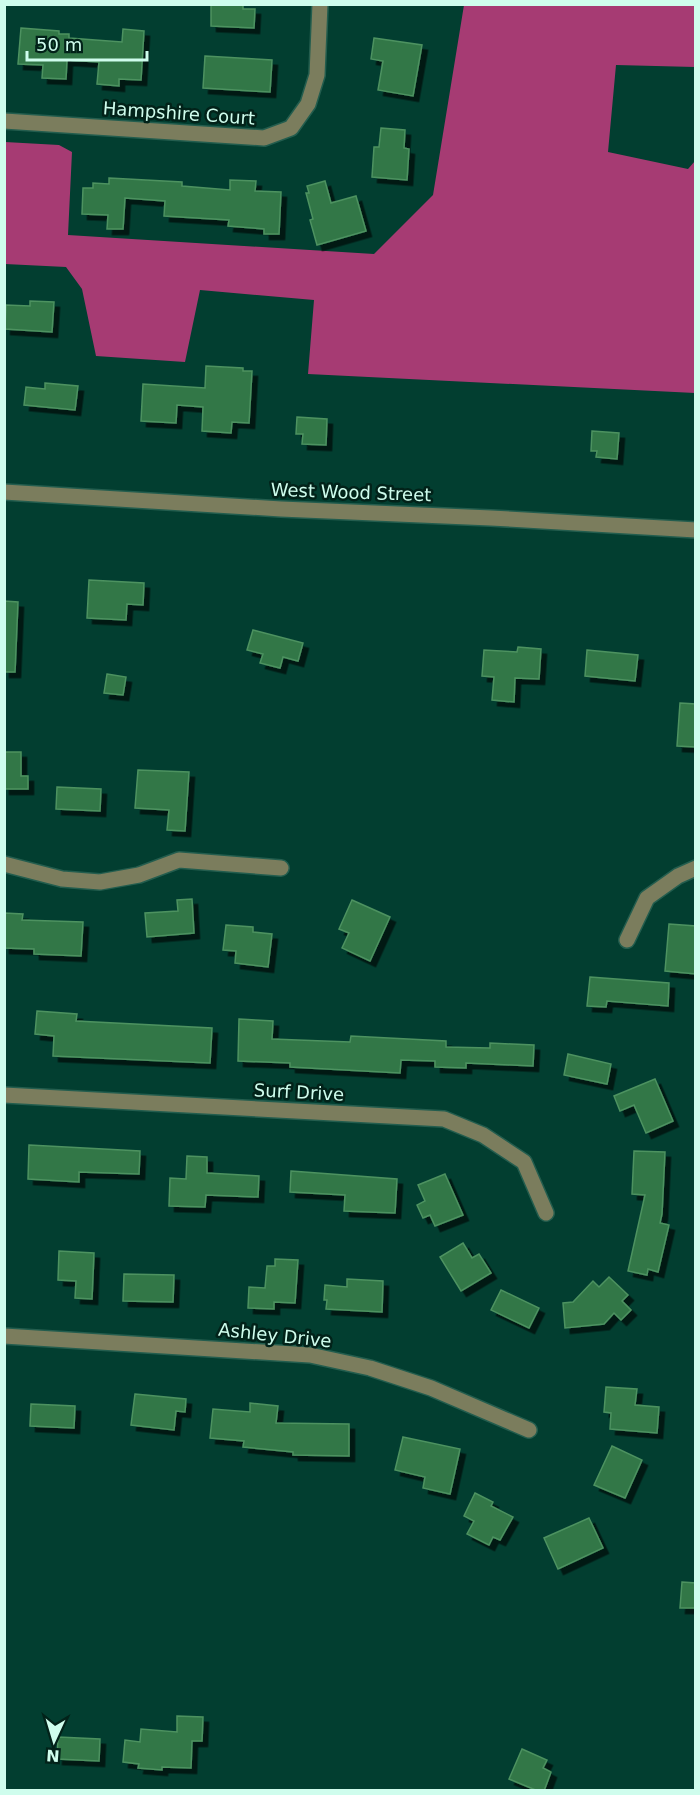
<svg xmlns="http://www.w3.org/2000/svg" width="700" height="1795" viewBox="0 0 700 1795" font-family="'DejaVu Sans',sans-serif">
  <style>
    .forest { fill: #a63b73 }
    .building { fill: #317747; stroke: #4d9260; stroke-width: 1.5; filter: url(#shadow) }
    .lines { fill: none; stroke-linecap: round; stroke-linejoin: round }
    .minor-casing { stroke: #235d4e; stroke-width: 18 }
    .minor { stroke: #7b7d5d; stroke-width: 15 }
    .labels { text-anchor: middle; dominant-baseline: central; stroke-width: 5; stroke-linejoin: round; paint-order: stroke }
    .street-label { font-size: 18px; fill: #cffded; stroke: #022219 }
  </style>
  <defs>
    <filter id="shadow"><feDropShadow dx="5.5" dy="5.5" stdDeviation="0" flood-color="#0009"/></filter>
  </defs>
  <rect width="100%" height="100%" fill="#023e30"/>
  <polygon class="forest" points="464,5 695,5 695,67 616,65 608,152 688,169 695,161 695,393 308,374 314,300 200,290 185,362 96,356 82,289 66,267 5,264 5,142 59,145 72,152 68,235 374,254 433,195"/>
  <g class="building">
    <polygon points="211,4 243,4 243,9 255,9 254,28 211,26"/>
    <polygon points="21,28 59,31 59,34 69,34 69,38 122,42 123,29 144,31 141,80 119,79 119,86 97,84 99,62 67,60 66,79 42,78 43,65 18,64"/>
    <polygon points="374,38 422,45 413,96 378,90 383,61 371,59"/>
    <polygon points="205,56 272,60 270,92 203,88"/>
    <polygon points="381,128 405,130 404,148 409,149 407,180 372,177 374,147 379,147"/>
    <polygon points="109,178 182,182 182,186 230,190 230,180 256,181 255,191 281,192 279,234 264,234 264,229 228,226 229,220 164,216 165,201 125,198 123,229 107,229 108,215 82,214 83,188 93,188 93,183 109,184"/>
    <polygon points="325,181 331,203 356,196 366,231 317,245 310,220 313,219 306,193 309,193 307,186"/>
    <polygon points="30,301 54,302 52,332 5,329 6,305 30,306"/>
    <polygon points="206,366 243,368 243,371 252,371 249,423 232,422 231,433 202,431 203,407 177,405 176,423 141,421 143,384 205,388"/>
    <polygon points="45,383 78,386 75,410 24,405 26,387 45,389"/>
    <polygon points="297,417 327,419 326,445 302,444 303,434 296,434"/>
    <polygon points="592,431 619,433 617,459 596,457 597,451 591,451"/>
    <polygon points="89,580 144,583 143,605 127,604 126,620 87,618"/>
    <polygon points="4,601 18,602 15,672 4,672"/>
    <polygon points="253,630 303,643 298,661 283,657 280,668 260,663 263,654 247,650"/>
    <polygon points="518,647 541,649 539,679 515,678 514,702 492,700 494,677 482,676 484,650 517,652"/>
    <polygon points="587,650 638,655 635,681 585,676"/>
    <polygon points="107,674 126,677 123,695 104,693"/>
    <polygon points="680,703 696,704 696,747 677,746"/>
    <polygon points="4,752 21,752 21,776 28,776 28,789 4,789"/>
    <polygon points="138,770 189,772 185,831 167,830 169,810 135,808"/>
    <polygon points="57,787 101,789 100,811 56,809"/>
    <polygon points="192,899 194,933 147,937 145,913 178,911 177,900"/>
    <polygon points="352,900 390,917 370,961 342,948 349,933 339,929"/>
    <polygon points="4,913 23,914 22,920 83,922 81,956 34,954 34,949 4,948"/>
    <polygon points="669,924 696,926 696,974 665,971"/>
    <polygon points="226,925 253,927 253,932 272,934 268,967 235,963 236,951 223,950"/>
    <polygon points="590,977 669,983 668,1006 607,1001 606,1007 587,1006"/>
    <polygon points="37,1011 77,1014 76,1021 212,1028 210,1063 53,1056 54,1036 35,1034"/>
    <polygon points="239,1019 273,1021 272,1039 350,1042 351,1036 446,1041 446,1047 490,1048 490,1043 534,1045 533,1066 466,1063 466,1068 435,1067 435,1061 401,1060 400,1073 290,1067 290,1063 238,1061"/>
    <polygon points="568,1054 611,1064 607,1084 564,1075"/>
    <polygon points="655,1079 673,1121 646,1133 634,1105 620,1111 614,1096"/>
    <polygon points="29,1145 140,1151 139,1174 79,1172 79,1182 28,1179"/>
    <polygon points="634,1151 665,1152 662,1214 660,1223 669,1225 658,1272 648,1269 647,1275 628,1271 645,1195 632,1194"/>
    <polygon points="187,1156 207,1157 207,1173 259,1176 258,1197 206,1195 205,1207 169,1206 170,1178 186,1179"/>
    <polygon points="291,1171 397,1179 395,1213 344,1211 345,1195 290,1192"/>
    <polygon points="445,1174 463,1215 435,1226 430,1215 423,1218 417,1205 425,1201 418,1185"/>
    <polygon points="463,1243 472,1258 479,1254 491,1273 461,1291 440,1257"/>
    <polygon points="59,1251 94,1253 92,1299 75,1298 76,1281 58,1280"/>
    <polygon points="275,1259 298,1260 295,1303 274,1302 274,1309 248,1308 249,1287 265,1288 267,1266 275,1266"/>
    <polygon points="124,1274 174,1275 173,1302 123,1301"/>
    <polygon points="609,1277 628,1295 622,1301 631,1310 621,1320 614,1313 604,1324 565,1328 563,1303 573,1302 593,1281 599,1287"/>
    <polygon points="347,1279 383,1281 382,1312 326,1309 327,1300 324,1300 325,1285 347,1287"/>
    <polygon points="501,1290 539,1308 529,1328 491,1310"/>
    <polygon points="606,1387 637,1389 635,1405 659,1407 657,1433 610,1429 611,1413 604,1412"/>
    <polygon points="135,1394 186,1399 185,1412 176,1411 174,1430 131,1425"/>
    <polygon points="250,1403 278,1406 276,1423 349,1424 349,1456 293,1455 293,1452 243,1447 244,1441 210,1438 213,1409 250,1412"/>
    <polygon points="31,1404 75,1406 74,1428 30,1426"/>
    <polygon points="403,1437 460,1449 450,1494 423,1488 425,1477 395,1470"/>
    <polygon points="612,1446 642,1460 625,1498 594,1485"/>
    <polygon points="475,1493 493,1502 491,1506 513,1517 500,1540 493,1537 489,1545 467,1534 474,1521 464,1516"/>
    <polygon points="589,1518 603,1548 558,1569 544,1538"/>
    <polygon points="682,1582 696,1583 696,1608 680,1608"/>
    <polygon points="177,1716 203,1717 202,1741 192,1741 191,1768 162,1767 162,1770 138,1768 139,1764 123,1762 125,1740 140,1742 141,1729 177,1732"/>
    <polygon points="58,1737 100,1739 99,1761 57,1759"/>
    <polygon points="522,1749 547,1760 543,1768 551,1772 544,1791 538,1791 509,1779"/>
  </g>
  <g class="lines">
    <defs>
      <g id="minor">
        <polyline points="4,121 264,138 291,128 308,104 317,75 320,4"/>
        <polyline points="4,492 281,509 491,518 696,530"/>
        <polyline points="4,864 62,879 100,882 139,875 179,860 281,868"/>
        <polyline points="627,940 647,898 678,876 696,868"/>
        <polyline points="4,1095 444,1119 483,1135 524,1162 546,1213"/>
        <polyline points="4,1336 310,1355 370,1368 431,1388 529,1430"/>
      </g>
    </defs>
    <use href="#minor" class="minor-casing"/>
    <use href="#minor" class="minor"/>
  </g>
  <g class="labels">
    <g class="street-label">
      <text transform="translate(179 113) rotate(4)">Hampshire Court</text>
      <text transform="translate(351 492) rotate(2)">West Wood Street</text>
      <text transform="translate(299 1092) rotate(3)">Surf Drive</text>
      <text transform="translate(275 1335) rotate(6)">Ashley Drive</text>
    </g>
  </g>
  <rect width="700" height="1795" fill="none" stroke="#cffded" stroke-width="12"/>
  <g transform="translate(54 1741) rotate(184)" stroke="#022219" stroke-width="4.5" paint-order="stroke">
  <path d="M0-4.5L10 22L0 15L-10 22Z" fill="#cffded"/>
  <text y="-9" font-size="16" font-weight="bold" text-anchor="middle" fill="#cffded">N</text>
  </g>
  <path d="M27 51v9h120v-9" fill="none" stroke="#cffded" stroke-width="3"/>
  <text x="36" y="51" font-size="18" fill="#cffded" stroke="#022219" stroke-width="4.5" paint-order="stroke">50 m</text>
</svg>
